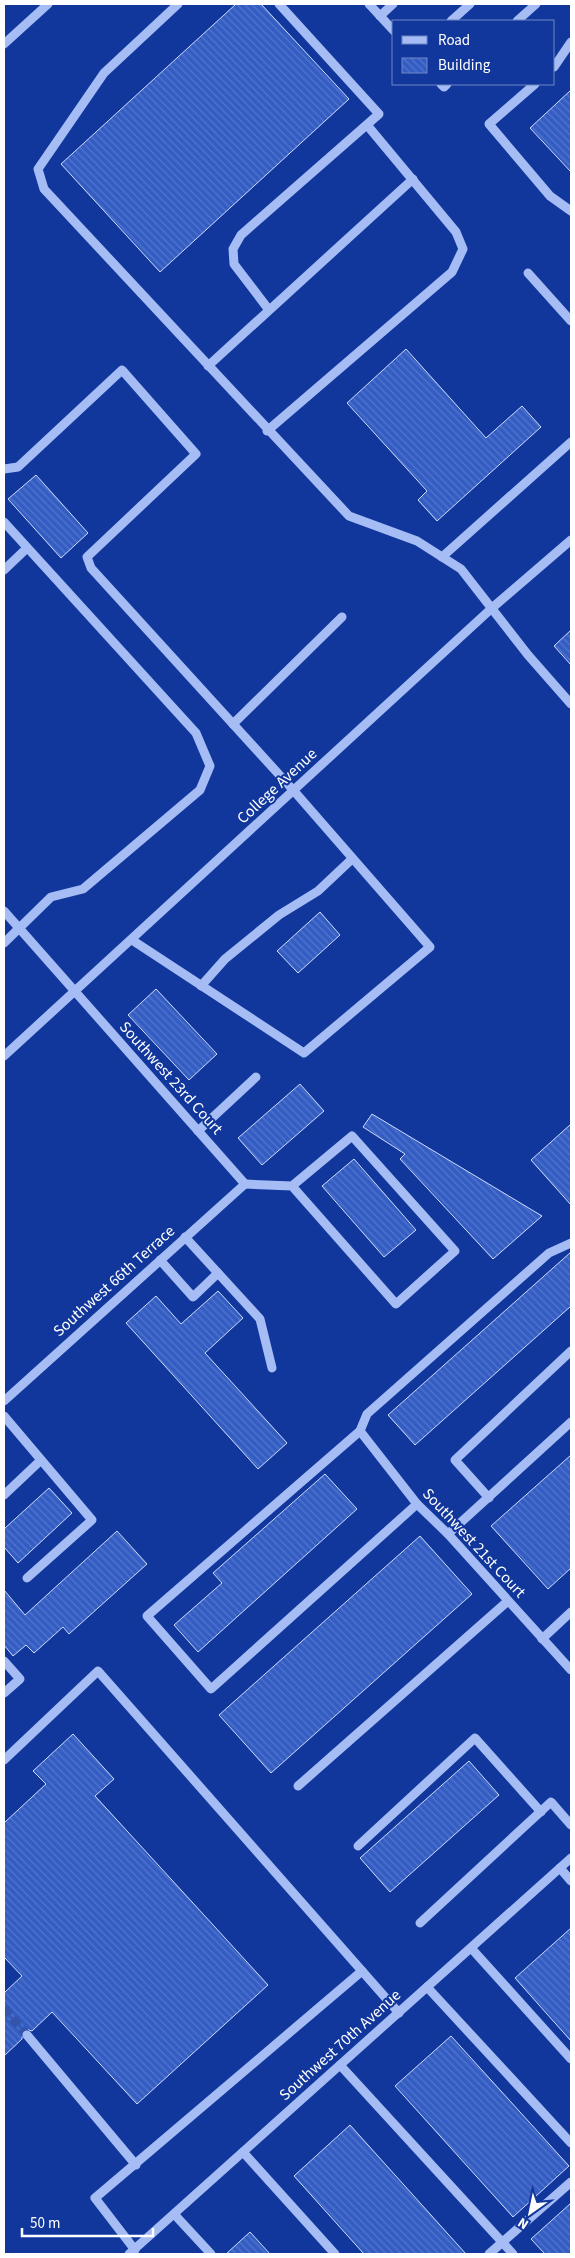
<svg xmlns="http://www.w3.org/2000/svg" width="575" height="2258" viewBox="0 0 575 2258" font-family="'Source Sans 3',sans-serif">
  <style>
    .building { fill: url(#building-back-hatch); stroke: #cedcfe }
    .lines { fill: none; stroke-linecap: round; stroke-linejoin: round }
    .minor-tunnel { stroke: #3555ab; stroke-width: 9; stroke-dasharray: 9 4.5; stroke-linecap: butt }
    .minor { stroke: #a5bcf5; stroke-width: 9 }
    .labels { text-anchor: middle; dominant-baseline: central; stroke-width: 4; stroke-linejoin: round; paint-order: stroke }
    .street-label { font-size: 16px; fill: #fff; stroke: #11379c }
  </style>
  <defs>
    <pattern id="building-back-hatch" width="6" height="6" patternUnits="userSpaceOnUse" patternTransform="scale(1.25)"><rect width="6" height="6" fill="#345dc3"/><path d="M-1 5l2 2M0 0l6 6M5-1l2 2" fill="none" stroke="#5275cc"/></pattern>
  </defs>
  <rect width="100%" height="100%" fill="#11379c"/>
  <g class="building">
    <polygon points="236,4 261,4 349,99 160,272 61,164"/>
    <polygon points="571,90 571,172 530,128"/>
    <polygon points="406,349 486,438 522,406 541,427 437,521 418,500 427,491 347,403"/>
    <polygon points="36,475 88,533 61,558 8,499"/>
    <polygon points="571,630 571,665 554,646"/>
    <polygon points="320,912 340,935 298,973 277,951"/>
    <polygon points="156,989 217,1054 189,1080 128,1015"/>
    <polygon points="300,1084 324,1111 262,1165 238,1138"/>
    <polygon points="372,1114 542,1216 493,1259 400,1159 405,1154 363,1127"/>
    <polygon points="571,1124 571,1205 531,1160"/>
    <polygon points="354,1159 416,1230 384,1257 322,1186"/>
    <polygon points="571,1252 571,1306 415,1445 388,1415"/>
    <polygon points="218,1291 243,1318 205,1353 287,1443 258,1469 126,1323 156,1296 181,1324"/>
    <polygon points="571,1455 571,1568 548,1589 491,1526"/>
    <polygon points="325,1474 357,1509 198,1652 174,1625 222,1583 213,1573"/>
    <polygon points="49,1488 72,1513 18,1563 4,1547 4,1529"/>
    <polygon points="117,1531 147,1564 69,1634 63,1627 34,1653 26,1645 13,1656 4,1645 4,1590 25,1615"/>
    <polygon points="420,1536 472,1594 271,1773 219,1715"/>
    <polygon points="73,1734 114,1779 95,1796 268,1985 137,2104 52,2012 32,2031 26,2029 23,2031 22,2039 4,2056 4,1993 22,1976 4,1957 4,1823 46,1784 33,1771"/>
    <polygon points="469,1761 499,1795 390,1892 360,1858"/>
    <polygon points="571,1928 571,2041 515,1978"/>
    <polygon points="451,2036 569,2166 513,2217 395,2086"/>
    <polygon points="350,2125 466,2254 364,2254 294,2176"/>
    <polygon points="571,2203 571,2254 545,2254 531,2239"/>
    <polygon points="250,2232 270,2254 226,2254"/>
  </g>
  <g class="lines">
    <polyline class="minor-tunnel" points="4,2008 27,2035"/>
    <g class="minor">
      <polyline points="178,4 104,73 38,169 44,189 349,516 417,541 461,569 528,655 571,704"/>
      <polyline points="369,4 394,31"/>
      <polyline points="380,16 393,4"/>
      <polyline points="451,21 470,4"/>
      <polyline points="517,21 536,4"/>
      <polyline points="4,44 48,4"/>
      <polyline points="554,67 571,42"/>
      <polyline points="441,84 444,87 447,84"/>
      <polyline points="535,84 489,124 550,196 571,211"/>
      <polyline points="528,273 571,321"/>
      <polyline points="269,310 234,264 233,249 241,235 379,114 279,4"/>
      <polyline points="208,366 413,179"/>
      <polyline points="267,431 452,272 463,249 456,232 367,125"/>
      <polyline points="4,469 18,467 122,370 196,454 87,557 91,568 294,791 430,947 304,1053 132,940"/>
      <polyline points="4,522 196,733 210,766 200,790 83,889 51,897 4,943"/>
      <polyline points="442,557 571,442"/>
      <polyline points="4,570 27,548"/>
      <polyline points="233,724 342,617"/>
      <polyline points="4,911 245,1184"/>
      <polyline points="201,986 225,959 279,915 318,891 352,859"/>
      <polyline points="4,1056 492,608 571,540"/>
      <polyline points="198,1131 256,1077"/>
      <polyline points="245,1184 292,1186 352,1136 455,1251 396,1304 292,1186"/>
      <polyline points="185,1237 260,1319 272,1368"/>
      <polyline points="160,1260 193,1297 218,1273"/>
      <polyline points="4,1401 245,1184"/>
      <polyline points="4,1416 92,1520 27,1578"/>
      <polyline points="360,1431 417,1504 448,1534 571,1670"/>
      <polyline points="4,1495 41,1460"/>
      <polyline points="489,1498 455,1460 571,1351"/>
      <polyline points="417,1504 211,1689 147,1616 360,1431 367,1414 549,1253 571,1243"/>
      <polyline points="448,1534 571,1422"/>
      <polyline points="542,1639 571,1612"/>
      <polyline points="4,1661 20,1679 4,1693"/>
      <polyline points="4,1760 98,1671 399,2013"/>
      <polyline points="298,1786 508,1601"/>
      <polyline points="358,1846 475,1738 541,1812"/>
      <polyline points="560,1868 571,1881"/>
      <polyline points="420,1923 551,1802 571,1825"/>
      <polyline points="471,1948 571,2059"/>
      <polyline points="427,1987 571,2143"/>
      <polyline points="27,2035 136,2165"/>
      <polyline points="340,2065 513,2254"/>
      <polyline points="243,2152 335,2254"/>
      <polyline points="174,2214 211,2254"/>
      <polyline points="135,2250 95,2198 362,1971"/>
      <polyline points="129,2254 571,1858"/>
      <polyline points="489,2254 571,2182"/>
    </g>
  </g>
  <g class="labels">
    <g class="street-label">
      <text transform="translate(277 786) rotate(-43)">College Avenue</text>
      <text transform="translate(171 1078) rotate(48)">Southwest 23rd Court</text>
      <text transform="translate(114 1281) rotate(-42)">Southwest 66th Terrace</text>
      <text transform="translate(474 1543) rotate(47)">Southwest 21st Court</text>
      <text transform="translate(340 2045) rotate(-42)">Southwest 70th Avenue</text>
    </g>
  </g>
  <rect width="575" height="2258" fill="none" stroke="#ffffff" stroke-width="10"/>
  <rect x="392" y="20" width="162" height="65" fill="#11379c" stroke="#7087c4"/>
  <rect x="402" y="36" width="25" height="8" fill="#a5bcf5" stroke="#7087c4"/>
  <text x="438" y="45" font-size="15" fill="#ffffff">Road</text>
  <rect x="402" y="58" width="25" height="15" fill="url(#building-back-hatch)" stroke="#7087c4"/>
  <text x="438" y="70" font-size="15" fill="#ffffff">Building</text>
  <g transform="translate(530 2213) rotate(213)" stroke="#11379c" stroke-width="4" paint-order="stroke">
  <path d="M0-4L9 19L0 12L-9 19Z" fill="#ffffff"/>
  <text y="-8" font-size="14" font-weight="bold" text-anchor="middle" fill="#ffffff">N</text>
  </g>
  <path d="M22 2228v8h131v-8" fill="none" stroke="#ffffff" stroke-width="2.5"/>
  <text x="30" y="2228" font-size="15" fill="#ffffff" stroke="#11379c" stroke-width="4" paint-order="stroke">50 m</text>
</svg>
